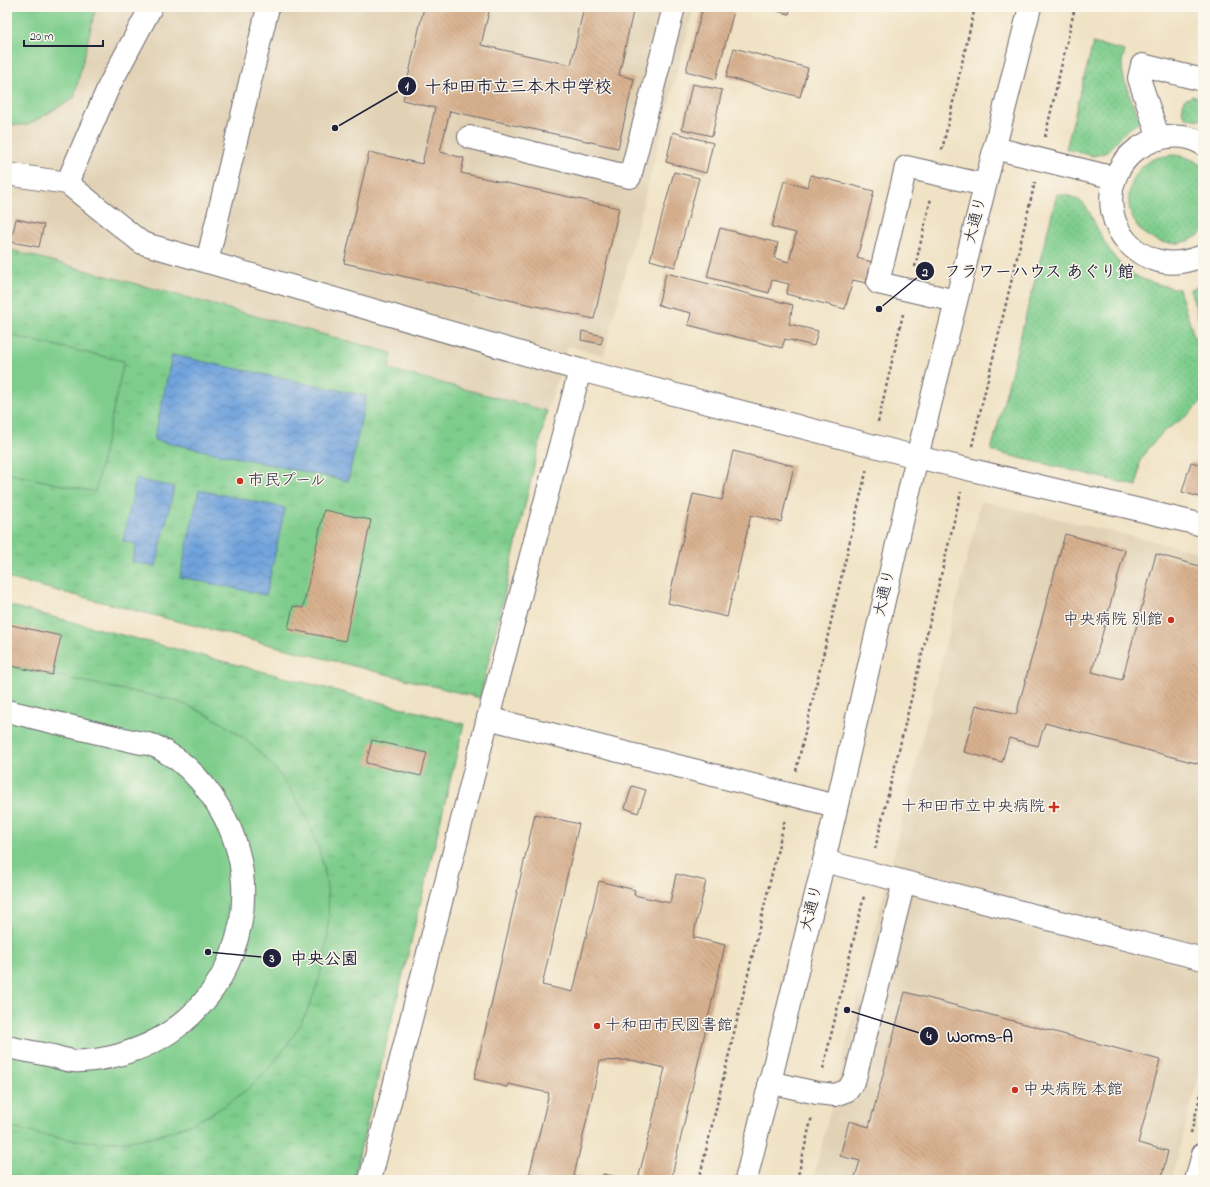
<svg xmlns="http://www.w3.org/2000/svg" width="1210" height="1187" viewBox="0 0 1210 1187" font-family="'Indie Flower','Klee One',sans-serif">
  <style>
    .built { fill: #e1d2b5 }
    .grass { fill: url(#grass-dots); stroke: #507864 }
    .park { fill: url(#park-tufts); stroke: #507864 }
    .garden { fill: #7ecd8c; stroke: #507864 }
    .water { fill: url(#water-waves); stroke: #49628b }
    .building { fill: url(#building-back-hatch) }
    .lines { fill: none; stroke-linecap: round; stroke-linejoin: round }
    .minor-casing { stroke: #6a656b; stroke-width: 24 }
    .path { stroke: #6a656b; stroke-width: 2.5; stroke-dasharray: 3 3; stroke-linecap: butt }
    .minor { stroke: #fff; stroke-width: 22 }
    .poi-dot { fill: #c8321e; stroke: #fbf7ec; stroke-width: 1.5 }
    .labels { text-anchor: middle; dominant-baseline: central; stroke-width: 3; stroke-linejoin: round; paint-order: stroke }
    .street-label { font-size: 16px; fill: #22223b; stroke: #fbf7ec }
    .poi-label { font-size: 16px; fill: #22223b; stroke: #fbf7ec; text-anchor: start }
    .leader { fill: none; stroke: #22223b; stroke-width: 1.5 }
    .callout-dot { fill: #22223b; stroke: #fbf7ec; stroke-width: 1.5 }
    .mark-label { font-size: 12px; text-anchor: middle; font-weight: bold; fill: #fff }
    .callout-label { font-size: 17px; text-anchor: middle; font-weight: bold; fill: #22223b; stroke: #fbf7ec; stroke-width: 3; stroke-linejoin: round; paint-order: stroke }
  </style>
  <defs>
    <pattern id="grass-dots" width="8" height="8" patternUnits="userSpaceOnUse"><rect width="8" height="8" fill="#7ecd8c"/><path d="M2 2h.1M6 6h.1" fill="none" stroke="#6db07a" stroke-width="1.8" stroke-linecap="round"/></pattern>
    <pattern id="park-tufts" width="24" height="20" patternUnits="userSpaceOnUse"><rect width="24" height="20" fill="#7ecd8c"/><path d="M3 7l-1-3M5 7V3M7 7l1-3M15 17l-1-3M17 17v-4M19 17l1-3" fill="none" stroke="#6db07a"/></pattern>
    <pattern id="water-waves" width="16" height="10" patternUnits="userSpaceOnUse"><rect width="16" height="10" fill="#70a2db"/><path d="M0 5q4-4 8 0t8 0" fill="none" stroke="#5c84b3"/></pattern>
    <pattern id="building-back-hatch" width="6" height="6" patternUnits="userSpaceOnUse"><rect width="6" height="6" fill="#d8b18f"/><path d="M-1 5l2 2M0 0l6 6M5-1l2 2" fill="none" stroke="#b9987c"/></pattern>
  </defs>
  <rect width="100%" height="100%" fill="#fbf7ec"/>
  <filter id="ink" filterUnits="userSpaceOnUse"><feTurbulence type="fractalNoise" baseFrequency=".025" numOctaves="2"/><feDisplacementMap in="SourceGraphic" scale="8" xChannelSelector="R" yChannelSelector="G"/><feConvolveMatrix kernelMatrix="1 2 1 2 8 2 1 2 1" color-interpolation-filters="sRGB"/></filter>
  <filter id="wash" filterUnits="userSpaceOnUse"><feTurbulence type="fractalNoise" baseFrequency=".012" numOctaves="4" result="noise"/><feDisplacementMap in="SourceGraphic" scale="16" xChannelSelector="R" yChannelSelector="G"/><feGaussianBlur stdDeviation="0.9" result="paint"/><feColorMatrix in="noise" values="0 0 0 0 0 0 0 0 0 0 0 0 0 0 0 0 0 1.4 0 .05"/><feComposite in="paint" operator="in"/></filter>
  <g filter="url(#wash)">
    <rect width="100%" height="100%" fill="#f0e2c4"/>
    <g class="built">
      <polygon points="7,7 694,7 604,355 568,346 547,411 388,369 392,353 7,249"/>
      <polygon points="981,501 1203,553 1203,1061 1171,1180 813,1180"/>
    </g>
    <g class="grass">
      <path d="M1093 43 1125 51C1124 55 1122 60 1122 64 1121 78 1134 109 1141 121L1127 130 1105 153 1093 156 1066 149Z"/>
      <polygon points="1193,96 1203,98 1203,120 1186,118 1182,112 1184,100"/>
      <path d="M1173 155C1185 156 1194 159 1203 167V232C1193 241 1180 245 1166 243 1133 238 1119 202 1136 175 1139 170 1144 164 1149 161 1157 157 1164 156 1173 155Z"/>
      <path d="M1057 194C1065 195 1073 196 1080 201 1089 207 1093 221 1098 230 1104 242 1112 256 1122 266 1136 280 1160 285 1179 289L1197 346 1203 355V384L1201 402 1188 415 1163 432 1149 448 1140 461 1137 486 991 451Z"/>
      <polygon points="1203,285 1203,333 1190,289"/>
    </g>
    <g class="park">
      <polygon points="7,249 392,353 389,369 547,411 480,698 7,578"/>
      <polygon points="7,605 464,724 353,1180 7,1180"/>
    </g>
    <g class="garden">
      <polygon points="7,7 96,7 74,98 28,125 7,125"/>
      <polygon points="7,335 124,361 95,492 7,473"/>
      <path d="M7 665C41 672 75 680 109 687 130 691 151 695 172 700 191 706 212 716 229 728 251 742 269 760 284 781 381 911 311 1097 155 1136 104 1149 57 1138 7 1127Z"/>
    </g>
    <g class="water">
      <polygon points="172,355 366,396 348,481 154,440"/>
      <polygon points="136,479 174,487 156,567 132,562 136,544 123,541"/>
      <polygon points="199,490 285,508 266,595 180,577"/>
    </g>
    <g id="blocks">
      <g class="building">
        <polygon points="424,7 490,7 481,45 571,65 584,7 634,7 619,75 634,79 618,148 450,111 440,152 464,158 461,173 619,208 594,319 344,263 369,152 422,164 435,108 403,100"/>
        <polygon points="703,7 735,7 716,79 686,71"/>
        <polygon points="763,7 791,7 789,14"/>
        <polygon points="734,48 808,68 800,97 726,77"/>
        <polygon points="692,84 722,90 712,136 682,129"/>
        <polygon points="673,132 713,143 706,173 666,162"/>
        <polygon points="674,172 699,178 675,267 650,260"/>
        <polygon points="811,175 874,191 857,258 872,262 866,283 853,280 845,309 786,294 789,284 772,280 769,293 707,277 720,228 778,243 774,258 789,262 796,233 772,227 784,181 808,187"/>
        <polygon points="16,219 44,225 39,247 11,242"/>
        <polygon points="666,273 793,305 789,324 818,331 814,346 785,339 782,348 688,325 691,313 658,305"/>
        <polygon points="582,331 603,336 601,344 581,340"/>
        <polygon points="733,451 794,466 781,522 751,515 727,617 668,603 693,494 722,500"/>
        <polygon points="1191,462 1203,465 1203,498 1182,492"/>
        <polygon points="324,510 371,520 345,641 288,629 293,606 303,608"/>
        <polygon points="1065,534 1125,550 1092,672 1122,680 1156,554 1203,567 1203,765 1045,723 1038,746 1009,738 1002,762 964,752 976,705 1016,715"/>
        <polygon points="7,624 61,636 52,675 7,665"/>
        <polygon points="372,740 427,753 421,776 366,763"/>
        <polygon points="632,786 646,790 638,813 625,808"/>
        <polygon points="535,814 579,824 542,985 573,992 599,881 635,890 634,895 670,903 676,874 706,881 693,937 725,945 671,1180 638,1180 665,1068 631,1060 600,1061 574,1176 589,1180 528,1180 549,1093 508,1084 507,1087 474,1079"/>
        <polygon points="905,992 1160,1060 1138,1143 1168,1151 1161,1180 854,1180 860,1161 840,1156 849,1121 869,1127"/>
        <polygon points="603,1174 628,1179 628,1180 602,1180"/>
      </g>
    </g>
  </g>
  <g filter="url(#ink)">
    <use href="#blocks" fill-opacity="0" stroke="#6a656b" stroke-width="1"/>
    <g class="lines">
      <defs>
        <g id="minor">
          <polyline points="469,137 630,177 674,7"/>
          <polyline points="1159,139 1139,78 1142,65 1203,80"/>
          <path d="M1203 144C1198 142 1194 139 1189 138 1171 134 1152 139 1137 149 1094 181 1107 248 1159 261 1174 265 1189 261 1203 256"/>
          <polyline points="994,148 1115,178"/>
          <polyline points="7,174 67,183 142,243 580,370"/>
          <polyline points="67,183 109,86 151,7"/>
          <polyline points="207,262 268,7"/>
          <polyline points="956,301 878,283 906,167 985,185"/>
          <path d="M7 711C37 718 68 726 98 733 111 736 124 739 137 742 144 743 151 744 157 747 163 750 170 755 177 759 194 772 209 790 220 809 275 901 228 1023 125 1053 111 1058 87 1062 73 1061 66 1060 59 1058 53 1056 38 1053 22 1050 7 1047"/>
          <polyline points="488,718 836,806"/>
          <polyline points="824,861 1203,959"/>
          <polyline points="769,1082 817,1093 835,1095 848,1090 855,1078 904,882"/>
          <polyline points="370,1180 488,718 580,370 917,457 1203,525"/>
          <polyline points="746,1180 824,861 917,457 1030,7"/>
          <polyline points="1196,1180 1203,1154"/>
        </g>
      </defs>
      <use href="#minor" class="minor-casing"/>
      <g class="path">
        <polyline points="1045,137 1075,7"/>
        <polyline points="942,150 975,7"/>
        <polyline points="915,267 931,198"/>
        <polyline points="878,422 903,314"/>
        <polyline points="972,446 1035,182"/>
        <polyline points="796,771 867,468"/>
        <polyline points="875,849 961,492"/>
        <polyline points="823,1069 864,896"/>
        <polyline points="1191,1133 1203,1085"/>
        <polyline points="699,1180 785,819"/>
        <polyline points="797,1180 812,1116"/>
      </g>
      <use href="#minor" class="minor"/>
    </g>
  </g>
  <g class="poi-dot">
    <circle cx="240" cy="481" r="4"/>
    <circle cx="1171" cy="620" r="4"/>
    <path d="M1052 801h4v4h4v4h-4v4h-4v-4h-4v-4h4z"/>
    <circle cx="597" cy="1026" r="4"/>
    <circle cx="1015" cy="1090" r="4"/>
  </g>
  <g class="labels">
    <g class="street-label">
      <text transform="translate(976 220) rotate(-76)">大通り</text>
      <text transform="translate(885 593) rotate(-77)">大通り</text>
      <text transform="translate(812 908) rotate(-76)">大通り</text>
    </g>
    <g class="poi-label">
      <text x="248" y="481">市民プール</text>
      <text x="1163" y="620" text-anchor="end">中央病院 別館</text>
      <text x="1045" y="807" text-anchor="end">十和田市立中央病院</text>
      <text x="605" y="1026">十和田市民図書館</text>
      <text x="1023" y="1090">中央病院 本館</text>
    </g>
  </g>
  <path class="leader" d="M335 128L407 86M879 309L925 271M208 952L272 958M847 1010L929 1036"/>
  <g class="callout-dot">
    <circle cx="335" cy="128" r="4"/>
    <circle cx="879" cy="309" r="4"/>
    <circle cx="208" cy="952" r="4"/>
    <circle cx="847" cy="1010" r="4"/>
    <circle cx="407" cy="86" r="10"/>
    <circle cx="925" cy="271" r="10"/>
    <circle cx="272" cy="958" r="10"/>
    <circle cx="929" cy="1036" r="10"/>
  </g>
  <g class="mark-label">
    <text x="407" y="90">1</text>
    <text x="925" y="276">2</text>
    <text x="272" y="962">3</text>
    <text x="929" y="1040">4</text>
  </g>
  <g class="callout-label">
    <text x="518" y="92">十和田市立三本木中学校</text>
    <text x="1039" y="277">フラワーハウス あぐり館</text>
    <text x="324" y="964">中央公園</text>
    <text x="980" y="1042">Worms-A</text>
  </g>
  <rect width="1210" height="1187" fill="none" stroke="#fbf7ec" stroke-width="24"/>
  <path d="M24 40v6h79v-6" fill="none" stroke="#22223b" stroke-width="2"/>
  <text x="30" y="40" font-size="12" fill="#22223b" stroke="#fbf7ec" stroke-width="3" paint-order="stroke">20 m</text>
</svg>
